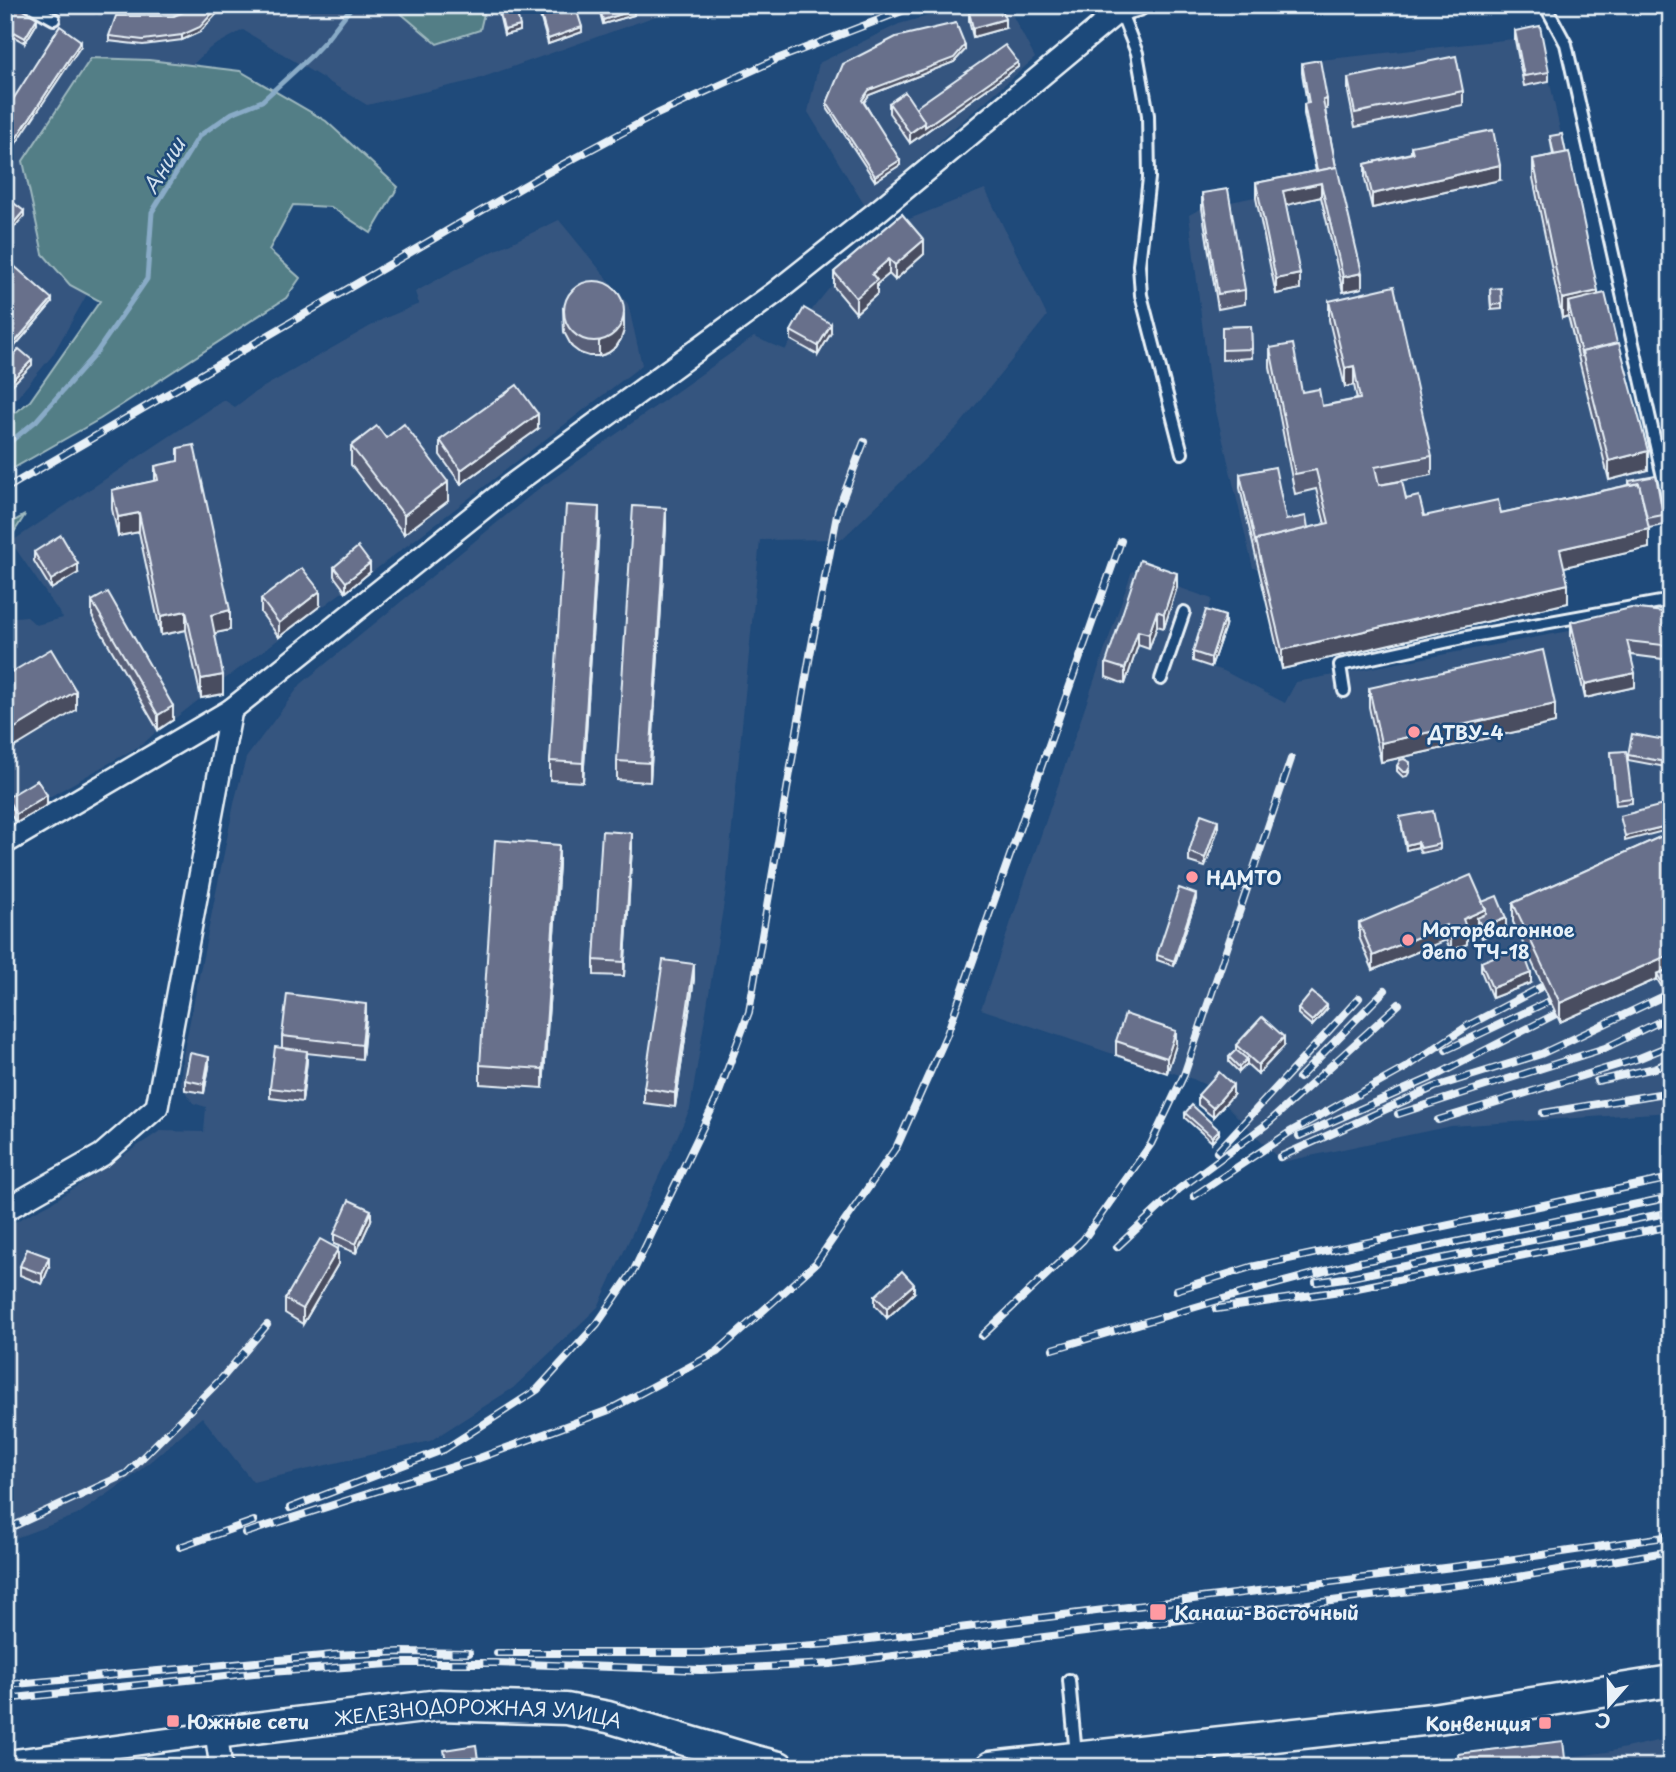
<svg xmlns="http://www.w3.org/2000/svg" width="1676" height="1772" viewBox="0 0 1676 1772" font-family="'Playpen Sans',sans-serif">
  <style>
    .built { fill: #35557f }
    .green { fill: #537e86; stroke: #9eb8bf; stroke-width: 2 }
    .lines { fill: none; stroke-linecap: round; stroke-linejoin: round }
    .stream { stroke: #89abc7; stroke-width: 5 }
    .lane-casing { stroke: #e8f1f8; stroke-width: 16 }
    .street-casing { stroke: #e8f1f8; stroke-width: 26 }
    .secondary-casing { stroke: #e8f1f8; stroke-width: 35 }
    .lane { stroke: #1f4a7a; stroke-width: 10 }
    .street { stroke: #1f4a7a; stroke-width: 21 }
    .secondary { stroke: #1f4a7a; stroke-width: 30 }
    .rail-casing { stroke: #e8f1f8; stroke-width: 8 }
    .rail { stroke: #1f4a7a; stroke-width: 5; stroke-dasharray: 16; stroke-linecap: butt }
    .wall { fill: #595f78; stroke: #e8f1f8; stroke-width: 2 }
    .shaded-wall { fill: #494e61; stroke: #e8f1f8; stroke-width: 2 }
    .building { fill: #686f8b; stroke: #e8f1f8; stroke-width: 2 }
    .poi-dot { fill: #ff9aa2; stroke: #1f4a7a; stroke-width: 2.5 }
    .labels { text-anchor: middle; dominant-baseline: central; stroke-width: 5; stroke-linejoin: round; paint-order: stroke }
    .poi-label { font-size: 19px; font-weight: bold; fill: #e8f1f8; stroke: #1f4a7a; text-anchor: start }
    .street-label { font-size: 19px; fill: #e8f1f8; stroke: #1f4a7a }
    .water-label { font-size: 21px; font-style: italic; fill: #d0dfec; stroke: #1f4a7a }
  </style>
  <rect width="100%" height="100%" fill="#1f4a7a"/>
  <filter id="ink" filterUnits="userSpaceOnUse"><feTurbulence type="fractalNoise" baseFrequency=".0143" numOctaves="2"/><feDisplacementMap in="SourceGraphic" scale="14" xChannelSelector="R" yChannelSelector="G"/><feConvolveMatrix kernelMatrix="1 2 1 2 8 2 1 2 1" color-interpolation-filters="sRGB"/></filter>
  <g filter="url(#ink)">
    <g class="built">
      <polygon points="5,5 79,5 97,16 104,5 687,5 475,80 367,105 243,30 210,48 48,204 107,259 52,356 5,412"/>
      <polygon points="967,5 1007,5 1035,58 865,206 808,112 819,63 899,24"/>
      <polygon points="1540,36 1598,309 1648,470 1656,485 1663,525 1645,529 1649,548 1561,568 1568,603 1282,669 1258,568 1253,568 1209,381 1189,215 1202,208 1318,184 1304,113 1309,112 1302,62"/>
      <polygon points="985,189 1047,316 958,427 842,539 760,540 726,890 690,1109 598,1307 513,1388 430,1441 253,1482 202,1417 131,1478 77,1515 5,1542 5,1227 53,1202 160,1131 204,1132 206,1107 193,1103 181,1086 182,1060 235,799 246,758 301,684 537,490 754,337 785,350 814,307 832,285 899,223"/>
      <polygon points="559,220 628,304 642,365 455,509 346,592 341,593 221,682 223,694 201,698 173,720 158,730 143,744 44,800 47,805 16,823 13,818 5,822 5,618 26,616 36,625 63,618 11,542 224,400 235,407 255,392 383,319 419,304 415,292 460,267"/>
      <polygon points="1132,571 1212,599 1193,661 1224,671 1285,703 1296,682 1671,612 1671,1112 1451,1126 1282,1162 1225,1104 1213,1117 1198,1105 1212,1088 1193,1079 1116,1055 981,1009"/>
      <polygon points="1671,1738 1671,1767 1491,1767 1607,1752"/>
    </g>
    <g class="green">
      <polygon points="391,5 484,5 485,9 480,30 437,44"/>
      <polygon points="91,58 149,60 240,71 326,121 398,187 371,233 331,207 293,205 269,250 300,278 286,298 100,419 5,473 5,421 30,401 100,301 70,285 43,254 23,161"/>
      <polygon points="25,515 5,546 5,526"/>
      <polygon points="207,1760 208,1767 152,1767"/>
    </g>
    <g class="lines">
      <polyline class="stream" points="5,446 36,421 96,353 147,279 152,212 199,136 232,113 262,101 310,57 326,40 353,5"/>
      <defs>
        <g id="lane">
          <polyline points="29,5 54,19"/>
          <polyline points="1545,5 1566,44 1671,513"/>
          <polyline points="1120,10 1137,53 1148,115 1149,178 1139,265 1141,295 1182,453"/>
          <polyline points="1161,679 1184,612"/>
          <polyline points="1344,691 1340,665 1467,637 1671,600"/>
          <polyline points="1069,1680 1076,1755"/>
          <polyline points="1210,1767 1212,1745"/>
        </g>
        <g id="street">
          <polyline points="5,843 231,710 512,485 776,292 878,211 1120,10 1138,5"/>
          <polyline points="5,1210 102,1155 157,1107 231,710"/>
          <polyline points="5,1762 216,1733 221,1767"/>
        </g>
        <g id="secondary">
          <path id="s1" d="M216 1733 439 1705 566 1709 608 1717 755 1761 779 1767"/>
          <polyline points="991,1767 1432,1719 1671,1681"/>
        </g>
      </defs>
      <use href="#lane" class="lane-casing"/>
      <use href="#street" class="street-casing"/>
      <use href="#secondary" class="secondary-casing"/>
      <use href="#lane" class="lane"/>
      <use href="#street" class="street"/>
      <use href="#secondary" class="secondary"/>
      <defs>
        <g id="rail">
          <polyline points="5,489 541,176 657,114 777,59 902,11 922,5"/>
          <polyline points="1446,1050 1549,1001"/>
          <polyline points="1299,1078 1385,990"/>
          <polyline points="1597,1081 1655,1068 1671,1061"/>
          <polyline points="1543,1113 1671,1092"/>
          <polyline points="1398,1114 1605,1048 1671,1016"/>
          <polyline points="1438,1120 1637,1059 1671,1045"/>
          <polyline points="1299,1136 1431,1078 1556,1014"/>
          <polyline points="1217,1152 1359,998"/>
          <polyline points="1280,1157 1435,1087 1541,1054 1666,995"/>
          <polyline points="1194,1196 1290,1132 1407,1067 1469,1025 1543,986"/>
          <polyline points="1117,1247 1179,1189 1267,1124 1399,1004"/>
          <polyline points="1316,1282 1351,1277 1671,1212"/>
          <polyline points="1176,1290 1251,1267 1671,1178"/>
          <polyline points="1216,1309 1347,1290 1671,1226"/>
          <polyline points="982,1336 1083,1240 1151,1144 1184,1075 1291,759"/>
          <polyline points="1053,1349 1250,1291 1355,1263 1671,1197"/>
          <polyline points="290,1508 445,1449 537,1390 597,1324 634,1270 716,1100 749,1012 810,655 838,510 864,442"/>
          <polyline points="5,1530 126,1474 222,1378 267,1325"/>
          <polyline points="245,1533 474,1460 609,1410 717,1352 816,1263 897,1146 947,1034 1121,541"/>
          <polyline points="180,1547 254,1521"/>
          <polyline points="497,1653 701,1653 829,1644 1501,1561 1671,1536"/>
          <polyline points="5,1685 334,1655 401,1652 469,1653"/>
          <polyline points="5,1699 254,1673 405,1663 495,1663 701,1670 830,1664 1506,1579 1671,1551"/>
        </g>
      </defs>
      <use href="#rail" class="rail-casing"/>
      <use href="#rail" class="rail"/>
    </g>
    <g class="wall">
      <polygon points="5,5 37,23 25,43 5,32"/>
      <polygon points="170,5 193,5 190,10 200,32 182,40 143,45 109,41 109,36 182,13"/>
      <polygon points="497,5 515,5 520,31 504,35"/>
      <polygon points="537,5 575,5 582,32 548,44"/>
      <polygon points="598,5 633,5 634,15 603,24"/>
      <polygon points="969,12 1005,28 973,37 969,21"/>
      <polygon points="1515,31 1549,72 1549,81 1524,86 1515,40"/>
      <polygon points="965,50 954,62 869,95 864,102 900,165 875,181 827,108 827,103"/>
      <polygon points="1302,63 1327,109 1325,109 1336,167 1362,288 1343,292 1321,197 1285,205 1300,289 1276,294 1256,198 1256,183 1316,171 1304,114 1304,104 1307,103 1302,73"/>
      <polygon points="1018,67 910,143 889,113 889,103 915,108"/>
      <polygon points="1348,78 1463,91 1463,105 1355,127 1348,92"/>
      <polygon points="1550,136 1598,295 1648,470 1609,480 1568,316 1562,318 1533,178 1533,159 1553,155"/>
      <polygon points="1411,146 1500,180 1372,208 1365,179 1365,164 1411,153"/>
      <polygon points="1202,193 1245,290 1245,304 1218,309 1202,208"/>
      <polygon points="902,214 924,254 895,280 889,274 877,284 877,294 856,313 834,287 834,272"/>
      <polygon points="5,258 52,303 9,353 5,350"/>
      <polygon points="1490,294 1502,304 1502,309 1491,310"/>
      <polygon points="1329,301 1432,456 1432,475 1379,485 1406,499 1424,516 1501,513 1629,485 1629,481 1663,515 1663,525 1649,528 1649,548 1564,567 1568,603 1282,669 1240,488 1240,474 1286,520 1308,528 1325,524 1316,489 1295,494 1270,367 1270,348 1302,392 1322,406 1357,399 1354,385 1345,387 1329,320"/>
      <polygon points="563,308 624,330 621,339 616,347 608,353 599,356 589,356 580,353 572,347 564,332"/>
      <polygon points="1251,326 1252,358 1222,360 1222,327"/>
      <polygon points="791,331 831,333 818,355 791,340"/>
      <polygon points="538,429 461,484 440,455 440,440"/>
      <polygon points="386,438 448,501 404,534 351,465 351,446"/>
      <polygon points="155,466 230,630 214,633 223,694 201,698 186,630 161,635 139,532 118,536 112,509 112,490 155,481"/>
      <polygon points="599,526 583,782 550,780 550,761"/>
      <polygon points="666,527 650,782 617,780 617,761"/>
      <polygon points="34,552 78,573 51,589 34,561"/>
      <polygon points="334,567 370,572 346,592 334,576"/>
      <polygon points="1177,587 1164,628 1157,626 1149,649 1138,645 1125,684 1106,677 1106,663"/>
      <polygon points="261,599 320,606 279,637 261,613"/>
      <polygon points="92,601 173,720 158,730 92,616"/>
      <polygon points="1671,613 1671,660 1631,655 1635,687 1585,698 1571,637 1571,622"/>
      <polygon points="1225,626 1211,667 1193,661 1193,652"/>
      <polygon points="1369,688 1555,723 1381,762 1369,707"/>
      <polygon points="1671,741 1671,768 1628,760 1628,755"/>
      <polygon points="1611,752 1632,798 1632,803 1616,805"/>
      <polygon points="1397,766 1410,771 1407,776 1403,777 1397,771"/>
      <polygon points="7,798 47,805 16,823 7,808"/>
      <polygon points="1400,817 1440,844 1440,849 1421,853 1418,847 1406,850"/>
      <polygon points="1218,829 1205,867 1189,862 1189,852"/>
      <polygon points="1671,832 1671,1002 1657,979 1560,1022 1513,922 1513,903"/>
      <polygon points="632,847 624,976 594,975 594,960"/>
      <polygon points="559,864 543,1088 480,1084 480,1065"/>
      <polygon points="1196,899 1174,966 1157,960 1157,955"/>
      <polygon points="1482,902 1506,927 1482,938 1477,927 1467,932 1467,944 1451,951 1446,940 1373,970 1359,937 1359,923"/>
      <polygon points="1481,962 1531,983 1492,998 1481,971"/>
      <polygon points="694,979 675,1107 644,1103 644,1088"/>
      <polygon points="1298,1009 1327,1009 1312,1026 1298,1014"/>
      <polygon points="366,1018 362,1059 307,1053 307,1061 302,1102 270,1098 270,1088 282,1048 282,1036"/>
      <polygon points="1116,1041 1176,1045 1167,1073 1116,1055"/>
      <polygon points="1236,1045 1284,1046 1258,1074 1247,1064 1239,1072 1229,1062 1229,1057 1236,1050"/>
      <polygon points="209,1067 204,1093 185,1090 185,1080"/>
      <polygon points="1198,1095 1233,1095 1213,1117 1198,1105"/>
      <polygon points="1185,1113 1219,1134 1212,1142 1185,1118"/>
      <polygon points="371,1220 356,1253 334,1244 334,1234"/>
      <polygon points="338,1264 303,1324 285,1313 285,1299"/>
      <polygon points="20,1266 49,1267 42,1284 20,1275"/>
      <polygon points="914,1293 887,1318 875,1305 875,1296"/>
    </g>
    <g class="shaded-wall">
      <polygon points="220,5 225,5 200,32 182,40 182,35"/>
      <polygon points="654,5 665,5 654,8"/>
      <polygon points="634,10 634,15 603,24 603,20"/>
      <polygon points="37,18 37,23 25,43 25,38"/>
      <polygon points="1005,19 1005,28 973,37 973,28"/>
      <polygon points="520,26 520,31 504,35 504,30"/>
      <polygon points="582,27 582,32 548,44 548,39"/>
      <polygon points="81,41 81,46 5,160 5,155"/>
      <polygon points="965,45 965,50 954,62 869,95 862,105 862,100 869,90"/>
      <polygon points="1018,62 1018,67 910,143 910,133"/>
      <polygon points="1327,99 1327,109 1323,110 1323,100"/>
      <polygon points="900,160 900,165 875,181 875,176"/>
      <polygon points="1500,165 1500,180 1372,208 1372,194"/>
      <polygon points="1321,183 1321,197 1283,206 1283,191"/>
      <polygon points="24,211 24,216 5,238 5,233"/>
      <polygon points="924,240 924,254 895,280 895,265"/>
      <polygon points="889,259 889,274 877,284 877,294 856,313 856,298 872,274"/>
      <polygon points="1362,273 1362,288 1343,292 1343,277"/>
      <polygon points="1300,274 1300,289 1276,294 1276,279"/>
      <polygon points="1598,291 1598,310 1568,302 1568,316 1562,318 1562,299"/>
      <polygon points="52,299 52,303 9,353 9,349"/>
      <polygon points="624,315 624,330 621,339 616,347 608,353 599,356 599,342"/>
      <polygon points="831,324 831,333 818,355 818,346"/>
      <polygon points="32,360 32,365 5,392 5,387"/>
      <polygon points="1354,366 1354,385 1345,387 1345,368"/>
      <polygon points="538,414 538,429 461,484 461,470"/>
      <polygon points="1648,451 1648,470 1609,480 1609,461"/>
      <polygon points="448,482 448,501 404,534 404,515"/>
      <polygon points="599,507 599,526 583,782 583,763"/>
      <polygon points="666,508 666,527 650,782 650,763"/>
      <polygon points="139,513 139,532 118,536 118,517"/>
      <polygon points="1649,529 1649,548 1560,568 1560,549"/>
      <polygon points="370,563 370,572 346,592 346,582"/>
      <polygon points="78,564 78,573 51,589 51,580"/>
      <polygon points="1177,573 1177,587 1164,628 1164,614"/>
      <polygon points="1568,584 1568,603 1282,669 1282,650"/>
      <polygon points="320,591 320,606 279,637 279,623"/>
      <polygon points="230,610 230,630 211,634 211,615"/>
      <polygon points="186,611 186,630 161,635 161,616"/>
      <polygon points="1157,611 1157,626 1149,649 1149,634"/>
      <polygon points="1225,616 1225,626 1211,667 1211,658"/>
      <polygon points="1138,631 1138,645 1125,684 1125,669"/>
      <polygon points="1635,673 1635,687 1585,698 1585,684"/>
      <polygon points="223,675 223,694 201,698 201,679"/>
      <polygon points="76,691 76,710 5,753 5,734"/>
      <polygon points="1555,704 1555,723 1381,762 1381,743"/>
      <polygon points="173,706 173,720 158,730 158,715"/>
      <polygon points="47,795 47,805 16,823 16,814"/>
      <polygon points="1218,820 1218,829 1205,867 1205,858"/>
      <polygon points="1671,825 1671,829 1625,841 1625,836"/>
      <polygon points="632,833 632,847 624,976 624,962"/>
      <polygon points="1418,842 1418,847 1406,850 1406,845"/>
      <polygon points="559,845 559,864 543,1088 543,1069"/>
      <polygon points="1196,894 1196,899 1174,966 1174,961"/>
      <polygon points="1486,909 1486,924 1477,918 1477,927 1467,932 1467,944 1451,951 1451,937 1463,919"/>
      <polygon points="1506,918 1506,927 1482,938 1482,928"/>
      <polygon points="1446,925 1446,940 1373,970 1373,956"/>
      <polygon points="1671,954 1671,973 1657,974 1657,979 1560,1022 1560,1003"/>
      <polygon points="694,964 694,979 675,1107 675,1093"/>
      <polygon points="1531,973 1531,983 1492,998 1492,988"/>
      <polygon points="366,1004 366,1018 362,1059 362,1045"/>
      <polygon points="1327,1005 1327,1009 1312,1026 1312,1021"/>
      <polygon points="1176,1031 1176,1045 1167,1073 1167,1058"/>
      <polygon points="1284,1037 1284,1046 1258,1074 1258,1065"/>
      <polygon points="307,1051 307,1061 302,1102 302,1092"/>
      <polygon points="209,1057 209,1067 204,1093 204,1084"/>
      <polygon points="1247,1059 1247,1064 1239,1072 1239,1067"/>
      <polygon points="1233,1085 1233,1095 1213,1117 1213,1108"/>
      <polygon points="1219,1130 1219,1134 1212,1142 1212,1137"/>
      <polygon points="371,1210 371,1220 356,1253 356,1244"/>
      <polygon points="338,1249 338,1264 303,1324 303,1309"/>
      <polygon points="49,1257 49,1267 42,1284 42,1274"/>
      <polygon points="914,1284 914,1293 887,1318 887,1308"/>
    </g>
    <g class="building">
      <polygon points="5,5 15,5 37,18 25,38 5,27"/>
      <polygon points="178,5 190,5 186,11 195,9 198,5 220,5 200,27 182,35 143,40 109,36 116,16 174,16 186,11"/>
      <polygon points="498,5 515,5 520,26 504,30"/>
      <polygon points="538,5 575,5 582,27 548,39"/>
      <polygon points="599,5 633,5 634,10 603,20"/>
      <polygon points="991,5 1001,5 1005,19 973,28 969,12"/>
      <polygon points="956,23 965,45 954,58 869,90 862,100 900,160 875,176 827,103 843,64 896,37"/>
      <polygon points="60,26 81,41 5,155 5,112"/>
      <polygon points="1540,26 1549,72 1524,76 1515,31"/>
      <polygon points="1005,45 1018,62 925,127 925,122 915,108"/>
      <polygon points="1456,56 1463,91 1355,113 1348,78"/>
      <polygon points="1320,60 1327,99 1323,100 1336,167 1317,171 1304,104 1309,103 1302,63"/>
      <polygon points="905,92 925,122 910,133 889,103"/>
      <polygon points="1493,130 1500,165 1372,194 1365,164 1413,153 1411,146"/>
      <polygon points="1562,134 1566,153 1554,155 1550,136"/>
      <polygon points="1569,152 1598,291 1562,299 1533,159"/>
      <polygon points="1337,167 1362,273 1343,277 1321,183 1283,191 1300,274 1276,279 1256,183"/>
      <polygon points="1228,189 1245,290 1218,294 1202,193"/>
      <polygon points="6,197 24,211 5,233 5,198"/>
      <polygon points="902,214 924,240 895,265 889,259 872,274 877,280 856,298 834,272"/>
      <polygon points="5,258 52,299 9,349 5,346"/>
      <circle cx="594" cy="311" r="30"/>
      <polygon points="1394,286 1432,456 1375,467 1379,485 1402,481 1406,499 1419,496 1424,516 1498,500 1501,513 1639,483 1649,529 1560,549 1568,584 1282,650 1256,540 1329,523 1316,470 1295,474 1270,348 1293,344 1302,392 1319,389 1322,406 1360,399 1354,366 1345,368 1329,301"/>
      <polygon points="1501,288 1502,304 1491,305 1490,289"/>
      <polygon points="1605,293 1617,343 1582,352 1582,357 1568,302"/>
      <polygon points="804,308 831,324 818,346 791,331"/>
      <polygon points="1251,326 1252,349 1222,350 1222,327"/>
      <polygon points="1619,343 1648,451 1609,461 1582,352"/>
      <polygon points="19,349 32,360 5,387 5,364"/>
      <polygon points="517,385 538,414 461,470 440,440"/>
      <polygon points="404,424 448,482 404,515 351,446 377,426 386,438"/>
      <polygon points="194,445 230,610 211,615 223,675 201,679 186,611 161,616 139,513 118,517 112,490 158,480 155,466 178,461 178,448"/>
      <polygon points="1275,467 1286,520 1306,516 1308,528 1256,540 1256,545 1240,474"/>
      <polygon points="1656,476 1663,515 1647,518 1639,483 1630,485 1629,481"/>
      <polygon points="566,505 599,507 583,763 550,761"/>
      <polygon points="633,506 666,508 650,763 617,761"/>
      <polygon points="61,535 78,564 51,580 34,552"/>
      <polygon points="358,547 370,563 346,582 334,567"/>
      <polygon points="1140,560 1177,573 1164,614 1157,611 1149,634 1138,631 1125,669 1106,663"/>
      <polygon points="302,568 320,591 279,623 261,599"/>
      <polygon points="108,592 173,706 158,715 92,601"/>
      <polygon points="1631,608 1671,613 1671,646 1627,641 1635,673 1585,684 1571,622"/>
      <polygon points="1206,610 1225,616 1211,658 1193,652"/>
      <polygon points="51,649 76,691 5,734 5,676"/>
      <polygon points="1543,650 1555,704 1381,743 1369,688"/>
      <polygon points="1632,734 1671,741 1671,763 1628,755"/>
      <polygon points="1626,751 1632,798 1616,800 1611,752"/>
      <polygon points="1404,759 1410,762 1410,767 1407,772 1403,772 1397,766 1400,760"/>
      <polygon points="37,780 47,795 16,814 7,798"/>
      <polygon points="1671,803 1671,825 1625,836 1620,816"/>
      <polygon points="1433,811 1440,844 1421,848 1418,842 1406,845 1400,817"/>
      <polygon points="1201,814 1218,820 1205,858 1189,852"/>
      <polygon points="602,831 632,833 624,962 594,960"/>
      <polygon points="1671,832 1671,954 1560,1003 1513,903"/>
      <polygon points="495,840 559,845 543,1069 480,1065"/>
      <polygon points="1471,875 1486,909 1463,919 1467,930 1451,937 1446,925 1373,956 1359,923"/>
      <polygon points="1179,888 1196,894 1174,961 1157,955"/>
      <polygon points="1497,896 1506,918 1482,928 1477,918 1486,914 1486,909 1482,902"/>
      <polygon points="1521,946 1531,973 1492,988 1481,962"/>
      <polygon points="663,960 694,964 675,1093 644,1088"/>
      <polygon points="1671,968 1671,997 1657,974"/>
      <polygon points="1312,992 1327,1005 1312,1021 1298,1009"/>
      <polygon points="287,994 366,1004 362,1045 282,1036"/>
      <polygon points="1125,1014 1176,1031 1167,1058 1116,1041"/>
      <polygon points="1262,1017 1284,1037 1258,1065 1236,1045"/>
      <polygon points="275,1047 307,1051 302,1092 270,1088"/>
      <polygon points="1236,1050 1247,1059 1239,1067 1229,1057"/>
      <polygon points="190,1053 209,1057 204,1084 185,1080"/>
      <polygon points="1219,1072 1233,1085 1213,1108 1198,1095"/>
      <polygon points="1192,1105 1219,1130 1212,1137 1185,1113"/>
      <polygon points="349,1200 371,1210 356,1244 334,1234"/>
      <polygon points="320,1239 338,1249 303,1309 285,1299"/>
      <polygon points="27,1249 49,1257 42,1274 20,1266"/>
      <polygon points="902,1271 914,1284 887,1308 875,1296"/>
      <polygon points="1563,1741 1566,1767 1459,1767 1458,1754"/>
      <polygon points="476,1745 479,1767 447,1767 444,1750"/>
    </g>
  </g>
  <g class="poi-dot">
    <circle cx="1414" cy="732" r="7"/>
    <circle cx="1192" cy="877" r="7"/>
    <circle cx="1408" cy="940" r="7"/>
    <rect x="1149" y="1603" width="18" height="18" rx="3.5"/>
    <rect x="166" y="1714" width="14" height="14" rx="3.5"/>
    <rect x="1538" y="1716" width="14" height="14" rx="3.5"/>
  </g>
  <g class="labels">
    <g class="poi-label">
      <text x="1428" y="732">ДТВУ-4</text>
      <text x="1206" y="877">НДМТО</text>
      <text x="1422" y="929">Моторвагонное<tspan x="1422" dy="22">депо ТЧ-18</tspan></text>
      <text x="1174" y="1612">Канаш-Восточный</text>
      <text x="187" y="1721">Южные сети</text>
      <text x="1531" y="1723" text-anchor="end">Конвенция</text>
    </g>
    <g class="street-label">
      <text stroke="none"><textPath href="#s1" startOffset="264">ЖЕЛЕЗНОДОРОЖНАЯ УЛИЦА</textPath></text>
    </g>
    <g class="water-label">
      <text transform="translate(163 165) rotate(-59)">Аниш</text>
    </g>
  </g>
  <rect width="1676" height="1772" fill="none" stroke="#1f4a7a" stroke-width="28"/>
  <rect x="14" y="14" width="1648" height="1744" fill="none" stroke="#e8f1f8" stroke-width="2.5" filter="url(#ink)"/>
  <g transform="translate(1609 1705) rotate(200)" stroke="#1f4a7a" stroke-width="5" paint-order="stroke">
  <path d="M0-5L12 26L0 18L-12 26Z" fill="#e8f1f8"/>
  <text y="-10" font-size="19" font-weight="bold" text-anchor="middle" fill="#e8f1f8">С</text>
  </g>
</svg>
